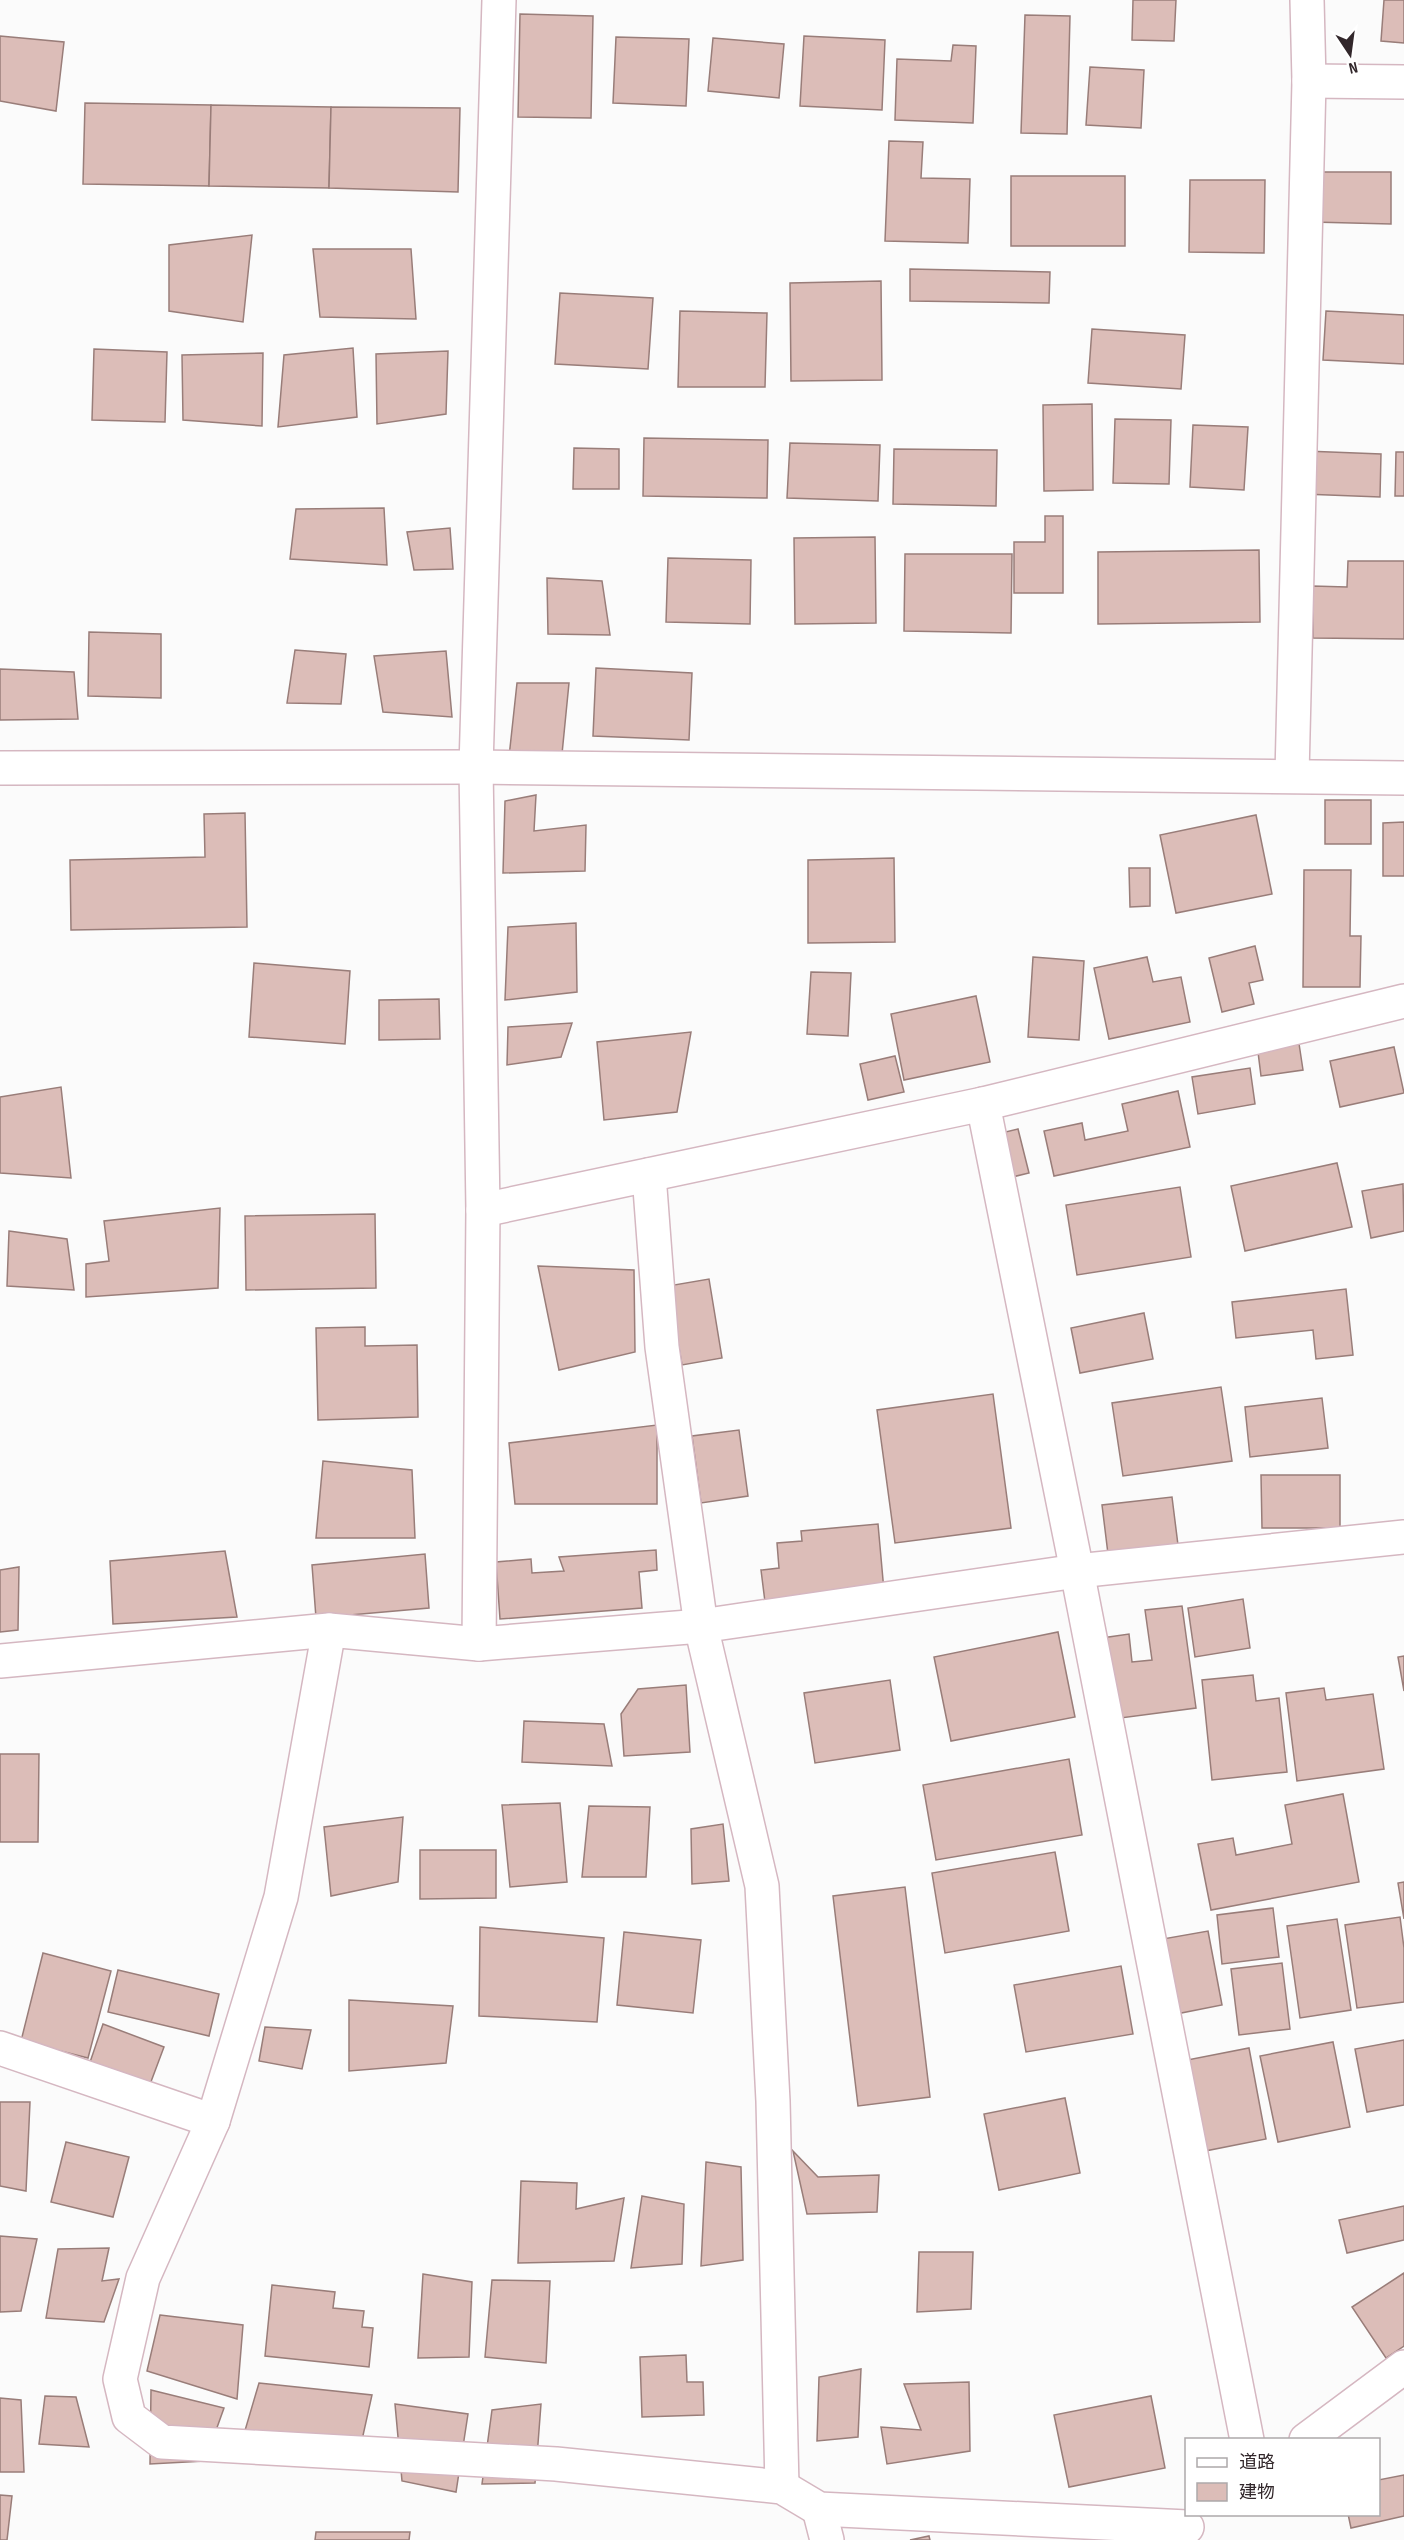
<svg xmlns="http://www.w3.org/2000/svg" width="1404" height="2540" viewBox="0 0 1404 2540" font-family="'Sofia Sans Condensed','Noto Sans JP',sans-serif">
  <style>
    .building { fill: #dcbdb8; stroke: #997d79; stroke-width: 1.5 }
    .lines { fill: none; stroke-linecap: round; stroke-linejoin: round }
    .street-casing { stroke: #d5b7c1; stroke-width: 36 }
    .street { stroke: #fff; stroke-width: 33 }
  </style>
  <rect width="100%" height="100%" fill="#fbfbfb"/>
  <g class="building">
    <polygon points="1133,0 1176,0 1174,41 1132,40"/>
    <polygon points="1384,0 1404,0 1404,43 1381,41"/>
    <polygon points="520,14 593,16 591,118 518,117"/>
    <polygon points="1025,15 1070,16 1067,134 1021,133"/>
    <polygon points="0,36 64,42 56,111 0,101"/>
    <polygon points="804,36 885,40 882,110 800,106"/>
    <polygon points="616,37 689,39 686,106 613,103"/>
    <polygon points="713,38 784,44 779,98 708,91"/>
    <polygon points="953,45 976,46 973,123 895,120 897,59 951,61"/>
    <polygon points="1090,67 1144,70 1141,128 1086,125"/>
    <polygon points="85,103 211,105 209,186 83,184"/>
    <polygon points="211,105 331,107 329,188 209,186"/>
    <polygon points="331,107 460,108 458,192 329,188"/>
    <polygon points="889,141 923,142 921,178 970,179 968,243 885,241"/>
    <polygon points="1313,172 1391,172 1391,224 1312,222"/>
    <rect x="1011" y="176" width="114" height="70"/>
    <polygon points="1190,180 1265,180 1264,253 1189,252"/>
    <polygon points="252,235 243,322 169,311 169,245"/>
    <polygon points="313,249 411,249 416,319 320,317"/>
    <polygon points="910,269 1050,272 1049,303 910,301"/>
    <polygon points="881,281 882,380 791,381 790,283"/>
    <polygon points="560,293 653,298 648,369 555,364"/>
    <polygon points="680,311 767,313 765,387 678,387"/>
    <polygon points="1326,311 1404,315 1404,364 1323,360"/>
    <polygon points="1092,329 1185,335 1181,389 1088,383"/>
    <polygon points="353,348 357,417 278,427 284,355"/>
    <polygon points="94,349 167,352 165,422 92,420"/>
    <polygon points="448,351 446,414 377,424 376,354"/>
    <polygon points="263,353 262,426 183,420 182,355"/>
    <polygon points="1092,404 1093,490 1044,491 1043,405"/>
    <polygon points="1115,419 1171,420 1169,484 1113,483"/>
    <polygon points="1193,425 1248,427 1244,490 1190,487"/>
    <polygon points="644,438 768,440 767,498 643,496"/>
    <polygon points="790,443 880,445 878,501 787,498"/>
    <polygon points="574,448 619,449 619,489 573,489"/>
    <polygon points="894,449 997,450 996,506 893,504"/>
    <polygon points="1305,451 1381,454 1380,497 1303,494"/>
    <polygon points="1396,452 1404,452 1404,496 1395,496"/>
    <polygon points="384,508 387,565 290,559 296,509"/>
    <polygon points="1045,516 1063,516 1063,593 1014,593 1014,542 1045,542"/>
    <polygon points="450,528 453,569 414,570 407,532"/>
    <polygon points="875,537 876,623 795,624 794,538"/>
    <polygon points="1259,550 1260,622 1098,624 1098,552"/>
    <polygon points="905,554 1012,554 1011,633 904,631"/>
    <polygon points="668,558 751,560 750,624 666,622"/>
    <polygon points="1348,561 1404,561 1404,639 1313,638 1313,586 1347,587"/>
    <polygon points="547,578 602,581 610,635 548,634"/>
    <polygon points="89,632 161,634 161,698 88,696"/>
    <polygon points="295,650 346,654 341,704 287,703"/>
    <polygon points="446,651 452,717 383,712 374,656"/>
    <polygon points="596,668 692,673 689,740 593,736"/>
    <polygon points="0,669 74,672 78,719 0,720"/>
    <polygon points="517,683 569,683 561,764 509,757"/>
    <polygon points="536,795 534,831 586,825 585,871 503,873 505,801"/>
    <rect x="1325" y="800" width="46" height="44"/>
    <polygon points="245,813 247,927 71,930 70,860 205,857 204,814"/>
    <polygon points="1256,815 1272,894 1176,913 1160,835"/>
    <polygon points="1404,822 1404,876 1383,876 1383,823"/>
    <polygon points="894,858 895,942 808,943 808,860"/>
    <polygon points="1129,868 1150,868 1150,906 1130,907"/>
    <polygon points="1304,870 1351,870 1350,936 1361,936 1360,987 1303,987"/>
    <polygon points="576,923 577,992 505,1000 508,927"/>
    <polygon points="1255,946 1263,980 1249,983 1254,1004 1222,1012 1209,958"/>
    <polygon points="1033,957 1084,961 1079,1040 1028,1037"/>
    <polygon points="1147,957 1153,982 1181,977 1190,1022 1109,1039 1094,968"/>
    <polygon points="254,963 350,971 345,1044 249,1037"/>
    <polygon points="811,972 851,973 848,1036 807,1034"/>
    <polygon points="976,996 990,1062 904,1080 891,1014"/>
    <polygon points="439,999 440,1039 379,1040 379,1000"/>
    <polygon points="572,1023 561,1057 507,1065 508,1027"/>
    <polygon points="691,1032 677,1112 604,1120 597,1042"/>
    <polygon points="1298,1037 1303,1070 1261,1076 1257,1044"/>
    <polygon points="1394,1047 1404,1093 1340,1107 1330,1061"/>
    <polygon points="895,1056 904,1092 868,1100 860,1064"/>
    <polygon points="1250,1068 1255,1104 1198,1114 1192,1077"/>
    <polygon points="61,1087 71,1178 0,1173 0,1097"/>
    <polygon points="1178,1091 1190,1147 1054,1176 1044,1131 1082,1123 1085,1140 1128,1131 1122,1104"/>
    <polygon points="1018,1129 1029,1173 1004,1179 993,1135"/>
    <polygon points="1337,1163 1352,1227 1245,1251 1231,1186"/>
    <polygon points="1403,1184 1404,1231 1371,1238 1362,1191"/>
    <polygon points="1180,1187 1191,1257 1077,1275 1066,1205"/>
    <polygon points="220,1208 218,1288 86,1297 86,1264 109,1261 104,1221"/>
    <polygon points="375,1214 376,1288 246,1290 245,1216"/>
    <polygon points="9,1231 67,1239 74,1290 7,1286"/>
    <polygon points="538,1266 634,1270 635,1352 559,1370"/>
    <polygon points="709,1279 722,1358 682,1365 668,1286"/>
    <polygon points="1346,1289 1353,1355 1316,1359 1313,1330 1236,1338 1232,1302"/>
    <polygon points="1144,1313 1153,1359 1080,1373 1071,1328"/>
    <polygon points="365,1327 365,1346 417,1345 418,1417 318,1420 316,1328"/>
    <polygon points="1221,1387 1232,1461 1123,1476 1112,1403"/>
    <polygon points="993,1394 1011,1528 895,1543 877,1410"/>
    <polygon points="1322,1398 1328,1448 1250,1457 1245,1407"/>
    <polygon points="657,1425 657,1504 515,1504 509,1443"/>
    <polygon points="739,1430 748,1496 701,1503 692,1436"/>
    <polygon points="323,1461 412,1470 415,1538 316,1538"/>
    <polygon points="1261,1475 1340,1475 1340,1528 1262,1528"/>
    <polygon points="1172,1497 1178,1545 1108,1554 1102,1505"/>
    <polygon points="878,1524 884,1591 765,1602 761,1570 779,1568 777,1543 802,1541 801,1531"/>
    <polygon points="656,1550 657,1570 639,1572 642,1608 500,1619 496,1562 531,1559 532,1573 564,1571 559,1557"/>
    <polygon points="225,1551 237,1617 113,1624 110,1561"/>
    <polygon points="425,1554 429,1608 316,1618 312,1565"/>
    <polygon points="19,1567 18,1630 0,1632 0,1570"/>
    <polygon points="1243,1599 1250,1648 1195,1657 1188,1608"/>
    <polygon points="1182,1606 1196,1708 1113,1719 1102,1638 1129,1634 1132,1662 1152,1660 1145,1610"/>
    <polygon points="1058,1632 1075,1717 951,1741 934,1657"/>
    <polygon points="1404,1656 1404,1691 1398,1657"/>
    <polygon points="1253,1675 1256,1701 1279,1698 1287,1772 1212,1780 1202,1680"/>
    <polygon points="890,1680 900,1750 815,1763 804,1693"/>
    <polygon points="686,1685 690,1752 624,1756 621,1714 638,1689"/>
    <polygon points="1324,1688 1326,1700 1373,1694 1384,1769 1297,1781 1286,1693"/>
    <polygon points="524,1721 604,1724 612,1766 522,1762"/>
    <polygon points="0,1754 39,1754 38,1842 0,1842"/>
    <polygon points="1069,1759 1082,1835 936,1860 923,1785"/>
    <polygon points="1343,1794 1359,1882 1211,1910 1198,1844 1233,1838 1236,1855 1292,1844 1285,1805"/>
    <polygon points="560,1803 567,1882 510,1887 502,1805"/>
    <polygon points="589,1806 650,1807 646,1877 582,1877"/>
    <polygon points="403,1817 398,1882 331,1896 324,1827"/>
    <polygon points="723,1824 729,1881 692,1884 691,1829"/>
    <polygon points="420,1850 496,1850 496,1898 420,1899"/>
    <polygon points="1055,1852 1069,1931 945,1953 932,1873"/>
    <polygon points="1404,1882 1404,1919 1398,1883"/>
    <polygon points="905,1887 930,2097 858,2106 833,1896"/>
    <polygon points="1273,1908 1279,1957 1222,1964 1217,1915"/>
    <polygon points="1400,1917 1404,1948 1404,2002 1357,2008 1345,1925"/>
    <polygon points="1337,1919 1351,2010 1300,2018 1287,1926"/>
    <polygon points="480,1927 604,1938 597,2022 479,2016"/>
    <polygon points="1208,1931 1222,2005 1171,2015 1157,1940"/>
    <polygon points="624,1932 701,1940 693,2013 617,2005"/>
    <polygon points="43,1953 111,1971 88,2058 21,2041"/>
    <polygon points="1282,1963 1290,2029 1239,2035 1231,1969"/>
    <polygon points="1121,1966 1133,2034 1026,2052 1014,1985"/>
    <polygon points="118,1970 219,1994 209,2036 108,2012"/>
    <polygon points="349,2000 453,2006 446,2063 349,2071"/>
    <polygon points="103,2024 164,2047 146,2095 86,2074"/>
    <polygon points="265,2027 311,2030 302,2069 259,2061"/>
    <polygon points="1404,2040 1404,2105 1367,2112 1355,2049"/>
    <polygon points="1333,2042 1350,2127 1278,2142 1260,2056"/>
    <polygon points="1249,2048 1266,2139 1200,2152 1182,2061"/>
    <polygon points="1065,2098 1080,2173 999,2190 984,2114"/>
    <polygon points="0,2102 30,2102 26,2191 0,2186"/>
    <polygon points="66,2142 129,2157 113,2217 51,2202"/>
    <polygon points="793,2151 818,2177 879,2175 877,2212 807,2214"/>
    <polygon points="706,2162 741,2167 743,2260 701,2266"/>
    <polygon points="521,2181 577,2183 576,2209 624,2198 614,2261 518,2263"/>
    <polygon points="642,2196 684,2204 682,2264 631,2268"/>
    <polygon points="1404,2206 1404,2240 1347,2253 1339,2220"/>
    <polygon points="0,2236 37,2239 21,2311 0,2312"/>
    <polygon points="109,2248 102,2281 119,2279 104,2322 46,2318 58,2249"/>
    <polygon points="919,2252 973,2252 971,2309 917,2312"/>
    <polygon points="1404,2273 1404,2346 1386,2358 1352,2307"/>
    <polygon points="423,2274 472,2282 469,2357 418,2358"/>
    <polygon points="492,2280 550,2281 546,2363 485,2357"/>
    <polygon points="272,2285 335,2292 333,2308 364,2311 362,2327 373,2328 369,2367 265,2356"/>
    <polygon points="160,2315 243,2325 237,2399 147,2371"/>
    <polygon points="686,2355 687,2382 703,2382 704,2415 642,2417 640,2357"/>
    <polygon points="861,2369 858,2437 817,2441 819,2377"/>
    <polygon points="969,2382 970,2451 887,2464 881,2427 921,2430 904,2384"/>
    <polygon points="259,2383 372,2395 356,2467 236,2461"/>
    <polygon points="151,2390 224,2408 205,2461 150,2464"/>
    <polygon points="45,2396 76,2397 89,2447 39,2444"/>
    <polygon points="1151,2396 1165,2468 1069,2487 1054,2415"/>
    <polygon points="0,2398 21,2400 24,2472 0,2472"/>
    <polygon points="395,2404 468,2414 456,2492 402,2481"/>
    <polygon points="541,2404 535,2483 482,2484 492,2410"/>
    <polygon points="1404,2475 1404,2516 1351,2528 1348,2514 1378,2514 1378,2480"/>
    <polygon points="0,2495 12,2496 7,2540 0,2540"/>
    <polygon points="316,2532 410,2532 409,2540 315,2540"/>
    <polygon points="929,2536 930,2540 910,2540"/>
  </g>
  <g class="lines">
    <defs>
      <g id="street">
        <polyline points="1309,81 1404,82"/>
        <polyline points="0,768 476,767 1404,778"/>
        <polyline points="1292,775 1309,81 1307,0"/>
        <polyline points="983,1104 1077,1571 1247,2440"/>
        <polyline points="649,1175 662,1347 701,1626 762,1886 773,2101 782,2487"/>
        <polyline points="483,1210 983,1104 1404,1001"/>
        <polyline points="329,1630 281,1897 213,2121 143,2278 120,2379 129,2417 162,2442 556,2464 782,2487 819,2509 1187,2527"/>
        <polyline points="479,1644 483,1210 476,767 499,0"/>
        <polyline points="0,1661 329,1630 479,1644 701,1626 1077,1571 1404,1537"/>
        <polyline points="0,2048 213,2121"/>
        <polyline points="1306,2440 1404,2367"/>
        <polyline points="819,2509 827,2540"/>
      </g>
    </defs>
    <use href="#street" class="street-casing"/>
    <use href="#street" class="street"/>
  </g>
  <rect x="1185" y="2438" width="195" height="78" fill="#ffffff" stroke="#ada9aa" stroke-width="1.5"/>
  <rect x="1197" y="2458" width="30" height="9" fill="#ffffff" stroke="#ada9aa" stroke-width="1.5"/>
  <text x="1239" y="2468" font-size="18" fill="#32272b">道路</text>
  <rect x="1197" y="2483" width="30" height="18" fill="#dcbdb8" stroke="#ada9aa" stroke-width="1.5"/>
  <text x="1239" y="2498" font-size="18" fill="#32272b">建物</text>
  <g transform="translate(1350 54) rotate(167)" stroke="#ffffff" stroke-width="4.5" paint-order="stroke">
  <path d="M0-4.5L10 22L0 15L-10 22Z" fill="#32272b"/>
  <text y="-9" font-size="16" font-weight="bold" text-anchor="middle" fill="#32272b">N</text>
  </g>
</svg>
